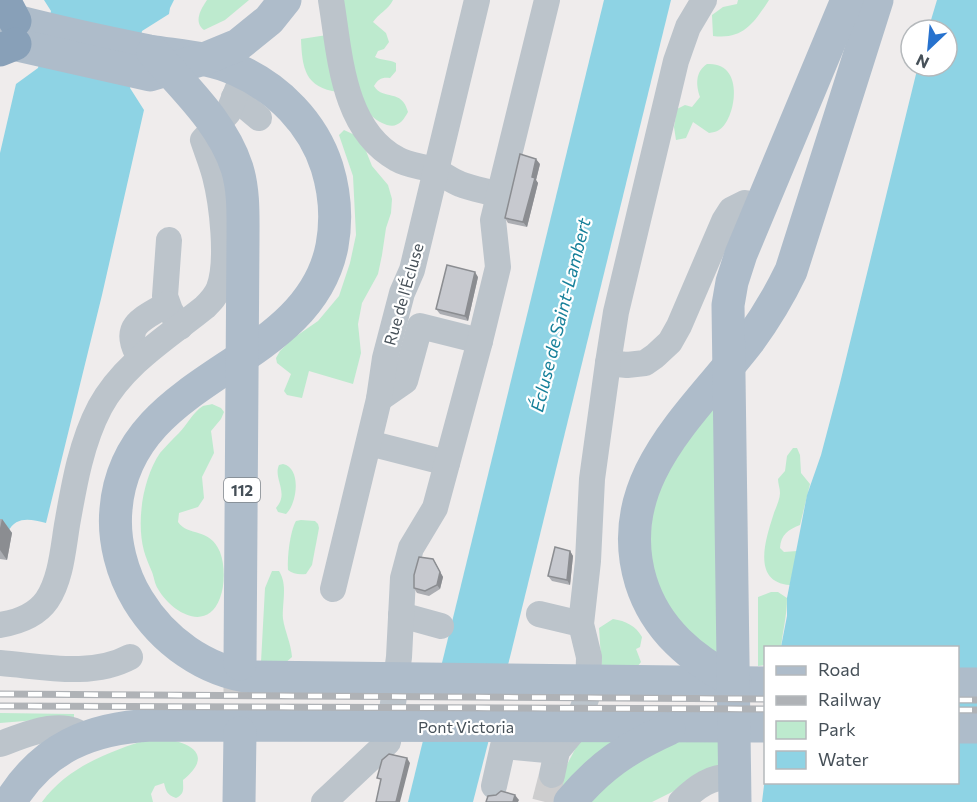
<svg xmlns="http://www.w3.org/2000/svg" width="977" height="802" viewBox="0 0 977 802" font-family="Commissioner,sans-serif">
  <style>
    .green { fill: #bdeace }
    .water { fill: #8ed3e4 }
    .pier { fill: #efecec }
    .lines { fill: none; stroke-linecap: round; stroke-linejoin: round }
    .minor-tunnel { stroke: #cdcdce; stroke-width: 26; stroke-dasharray: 26 13; stroke-linecap: butt }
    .major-tunnel { stroke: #cdcdce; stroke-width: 33; stroke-dasharray: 33 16; stroke-linecap: butt }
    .minor { stroke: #bcc4cb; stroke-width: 26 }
    .major { stroke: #aebcca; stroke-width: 33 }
    .highway { stroke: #88a0b8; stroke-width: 33 }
    .rail-casing { stroke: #afb2b6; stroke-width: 7 }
    .rail { stroke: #fff; stroke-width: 4.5; stroke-dasharray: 14; stroke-linecap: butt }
    .wall { fill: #abadb2 }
    .shaded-wall { fill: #8b8d91 }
    .building { fill: #c7c9cf; stroke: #8b8d91; stroke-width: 1.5 }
    .labels { text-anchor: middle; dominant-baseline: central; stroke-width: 4.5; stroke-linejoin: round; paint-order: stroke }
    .shield { fill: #fff; stroke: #7e848a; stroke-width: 1.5 }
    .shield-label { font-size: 15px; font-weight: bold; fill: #465058 }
    .street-label { font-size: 16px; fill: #465058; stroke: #fff }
    .water-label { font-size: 18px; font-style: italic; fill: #17809a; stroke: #fff }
  </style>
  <rect width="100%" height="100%" fill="#efecec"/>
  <g class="green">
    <path d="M207 0H249L225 20 204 30C193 22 201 9 207 0Z"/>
    <path d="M341 0H393C388 10 379 13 373 22L386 33 389 42 384 49 378 51 375 57C382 61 389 59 396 63V71L390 78C382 77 378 79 374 86 383 101 402 88 408 112 403 121 398 128 387 125 377 122 367 113 362 104 350 84 345 26 341 0Z"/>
    <path d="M738 0H769C754 23 743 40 713 36L712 15 723 7 737 4Z"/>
    <path d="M327 35 338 92C305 88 302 68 301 39Z"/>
    <path d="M707 64C746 61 736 120 719 130 716 132 713 132 709 133L693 122 686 138 676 140 674 127 677 109 685 105 692 107 700 97C696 85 695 72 707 64Z"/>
    <polygon points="344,130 357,136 364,146 372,166 388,185 392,199 391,213 386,228 382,255 378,274 362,303 358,324 361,353 353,384 309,371 302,398 287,395 284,391 291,374 277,363 276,358 280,351 292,339 318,321 339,296 350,263 356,235 353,176 339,135"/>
    <polygon points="718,397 721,662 672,621 648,561 655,489"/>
    <path d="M212 404 221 408 224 412 221 419 211 431 214 453 202 477 204 498 198 507 179 513 178 522C188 537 210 527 220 552 225 565 225 585 220 598 207 633 172 613 158 589 155 585 154 577 152 572 149 565 146 558 144 551 136 521 143 478 160 453 166 446 172 440 179 433 187 425 193 412 203 406 205 405 211 405 212 404Z"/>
    <path d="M793 448H797L800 455 801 473 810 484 800 525C788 530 781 534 780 548L784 552 797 551 790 585C752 582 765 541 773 516 775 509 780 500 780 493 780 488 778 484 778 479L785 471 787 456Z"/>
    <path d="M283 464C302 468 297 504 286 514L278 512 276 508C278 505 280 503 281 499 284 487 274 476 279 465Z"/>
    <path d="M301 520 315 521 318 524 319 528 312 565 306 574C299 575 293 574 288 570 287 558 290 531 296 521Z"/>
    <path d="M272 571H279C288 585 282 602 283 619 285 632 291 643 292 657L284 664 261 662 265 588Z"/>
    <path d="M771 592H778L787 598C787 615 783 630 781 647L766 648 765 665 758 666V597Z"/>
    <path d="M613 619C626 621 636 626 642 637L640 647 636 649 641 662 637 667 602 673 599 628Z"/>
    <polygon points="0,713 74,714 74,717 0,723"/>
    <polygon points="722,733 722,767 652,802 586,802 658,745"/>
    <polygon points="583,734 633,734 556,796 560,778"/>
    <path d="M152 738C180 739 220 750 183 780 183 789 185 794 176 798 167 795 166 791 164 783L155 786 151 794 153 802H42C68 766 111 751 152 738Z"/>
  </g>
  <g class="water">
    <path d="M44 0H174L170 8 169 14 142 31 130 88 144 110 102 295 46 523C30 519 16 516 8 532L0 531V153L16 84 38 68 51 11Z"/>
    <polygon points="604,0 671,0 511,653 473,802 408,802"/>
    <polygon points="937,0 977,0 977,802 762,802 765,777 766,782 958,782 958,648 781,647 787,616 787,598 807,495 821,455 840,383 918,66 947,66 947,30 928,30"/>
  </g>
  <polygon class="pier" points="437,671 510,672 494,734 422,734"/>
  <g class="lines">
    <polyline class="minor-tunnel" points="545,802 552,775"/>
    <polyline class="major-tunnel" points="240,664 240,733"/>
    <g class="minor">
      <path d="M331 0C340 54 342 129 397 159 409 166 423 166 436 171 444 175 452 181 460 184 472 189 487 191 500 195"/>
      <polyline points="704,0 688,27 676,61 616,312 608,363 627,365 645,363 655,356 670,342 679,326 724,221 731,210 745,203 761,208"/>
      <polyline points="234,97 259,118"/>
      <polyline points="169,240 165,296 170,310 180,327"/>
      <path d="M140 358C120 325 142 320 167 304"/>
      <polyline points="379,399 405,381 420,326 480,341"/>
      <polyline points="369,443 447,463"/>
      <polyline points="333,589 379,399 385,358 402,293 412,270 477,0"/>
      <polyline points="539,614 581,624"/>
      <polyline points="401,615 441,626"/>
      <path d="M0 625C18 622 36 616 47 600 61 579 63 549 67 525 74 485 81 443 100 407 124 363 168 337 205 307 211 301 216 296 219 288 229 261 222 203 215 176 212 164 207 152 203 140L228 113 244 73"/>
      <path d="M0 663C41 666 91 678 130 657"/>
      <path d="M0 744C23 736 63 717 84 737"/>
      <polyline points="552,775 557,751 576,728 588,693 589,657 581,624 588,561 592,479 608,363"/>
      <polyline points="494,786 503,746 557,751"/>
      <polyline points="324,802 388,742 399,657 403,578 411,548 435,508 480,341 498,267 493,220 547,0"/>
      <path d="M681 802C696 787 712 775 734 777"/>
    </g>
    <g class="major">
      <path d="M0 17C49 30 99 41 149 51 179 56 209 57 237 70 278 88 313 123 327 167 335 193 337 219 332 246 308 370 127 372 116 509 113 540 122 574 138 600 163 641 205 671 252 677L766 683"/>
      <polyline points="0,41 150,75 204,59 238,45 269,20 285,0"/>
      <path d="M153 52C184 88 222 122 237 168 244 191 243 215 243 238L240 664"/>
      <path d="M735 682C692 659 656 630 641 582 610 480 694 413 749 341 765 319 779 296 791 271L877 0"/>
      <polyline points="958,684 977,684"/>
      <polyline points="958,727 977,727"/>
      <path d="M10 802C43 748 90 728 152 725L766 726"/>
      <polyline points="239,802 240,733"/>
      <path d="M570 802C600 766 627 748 669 729"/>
      <polyline points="735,802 728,305 732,282 741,254 847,0"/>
    </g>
    <g class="highway">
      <polyline points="4,0 15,21"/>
      <polyline points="0,50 15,44"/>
    </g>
    <defs>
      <g id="rail">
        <polyline points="0,694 766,699"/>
        <polyline points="958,700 977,700"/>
        <polyline points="0,706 766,709"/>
        <polyline points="958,710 977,710"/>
      </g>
    </defs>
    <use href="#rail" class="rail-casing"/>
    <use href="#rail" class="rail"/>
  </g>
  <g class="wall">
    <polygon points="540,164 536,180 538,183 527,227 508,223 505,218"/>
    <polygon points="478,277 468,321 440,314 436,309"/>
    <polygon points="0,519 2,519 12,533 7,560 0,559"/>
    <polygon points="570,551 573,556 570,585 552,581 548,576"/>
    <polygon points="433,559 443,577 440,589 429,596 417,593 414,588"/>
  </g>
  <g class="shaded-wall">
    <polygon points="536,159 540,164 536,180 538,183 527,227 523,222 532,177"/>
    <polygon points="475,272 478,277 468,321 465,316"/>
    <polygon points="2,519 12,533 7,560 0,550 0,528"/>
    <polygon points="570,551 573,556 570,585 567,580"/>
    <polygon points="433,559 443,577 440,589 437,585"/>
    <polygon points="407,758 410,763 400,802 396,802"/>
    <polygon points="515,795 519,800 518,802 513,802"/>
  </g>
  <g class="building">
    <polygon points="520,154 536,159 532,177 535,178 523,222 505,218"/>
    <polygon points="447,265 475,272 465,316 436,309"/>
    <polygon points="555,547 570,551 567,580 548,576"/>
    <polygon points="419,557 433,559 440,572 437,585 425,591 414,588 414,575"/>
    <polygon points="389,754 407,758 396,802 376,802 381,779 377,778 382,760"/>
    <polygon points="501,791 515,795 513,802 486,802 488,796 496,795"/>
  </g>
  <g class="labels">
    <rect class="shield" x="224" y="478" width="36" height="24" rx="4.5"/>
    <g class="shield-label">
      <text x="242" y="490">112</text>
    </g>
    <g class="street-label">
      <text transform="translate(403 294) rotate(-74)">Rue de l'Écluse</text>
      <text x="466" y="726">Pont Victoria</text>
    </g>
    <g class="water-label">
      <text transform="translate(560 315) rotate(-76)">Écluse de Saint-Lambert</text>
    </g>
  </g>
  <rect x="764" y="646" width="195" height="138" fill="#ffffff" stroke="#b5b9bc" stroke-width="1.5"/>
  <rect x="776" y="666" width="30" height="9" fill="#aebcca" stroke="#b5b9bc" stroke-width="1.5"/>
  <text x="818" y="676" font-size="18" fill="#465058">Road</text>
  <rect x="776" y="696" width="30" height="9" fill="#afb2b6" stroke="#b5b9bc" stroke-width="1.5"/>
  <text x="818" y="706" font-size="18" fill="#465058">Railway</text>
  <rect x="776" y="721" width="30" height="18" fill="#bdeace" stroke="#b5b9bc" stroke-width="1.5"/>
  <text x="818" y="736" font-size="18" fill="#465058">Park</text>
  <rect x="776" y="751" width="30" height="18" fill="#8ed3e4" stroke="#b5b9bc" stroke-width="1.5"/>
  <text x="818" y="766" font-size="18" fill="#465058">Water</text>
  <g transform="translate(929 48) rotate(206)"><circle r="28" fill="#ffffff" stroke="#b5b9bc" stroke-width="1.5"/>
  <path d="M0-4.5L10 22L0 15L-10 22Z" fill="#2772ce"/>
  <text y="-9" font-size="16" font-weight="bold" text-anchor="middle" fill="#465058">N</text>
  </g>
</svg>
